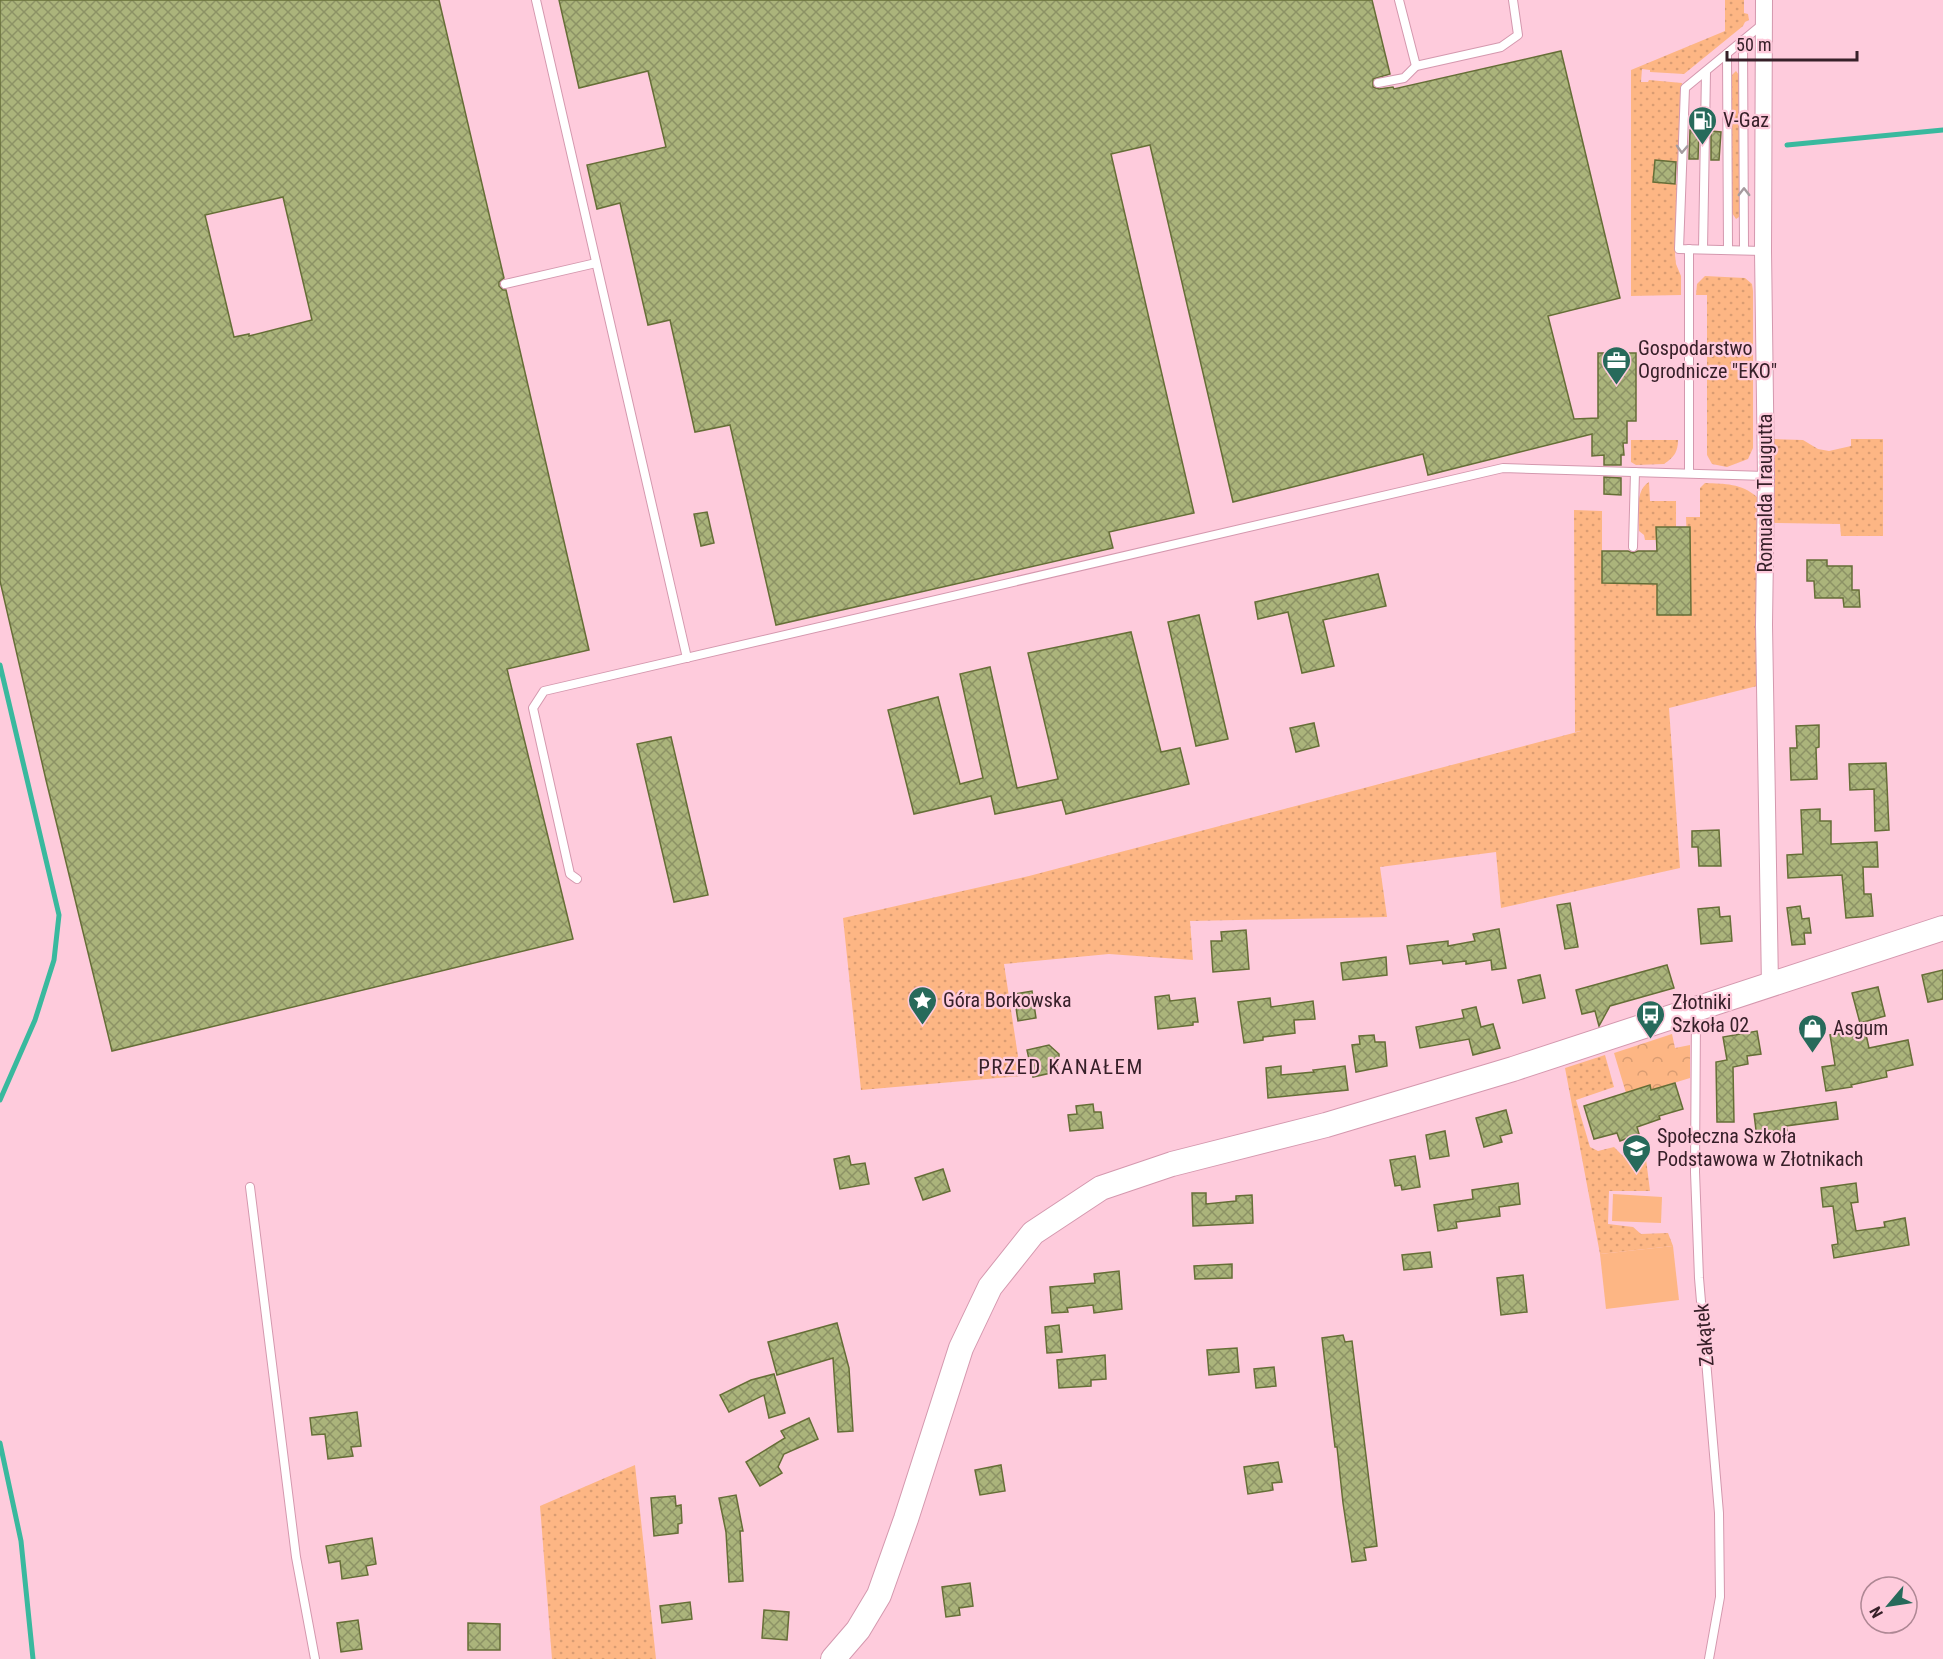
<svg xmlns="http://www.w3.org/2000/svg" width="1943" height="1659" viewBox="0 0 1943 1659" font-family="'Roboto Condensed',sans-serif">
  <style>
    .grass { fill: url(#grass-dots) }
    .park { fill: url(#park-crowns) }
    .pitch { fill: #fdb684 }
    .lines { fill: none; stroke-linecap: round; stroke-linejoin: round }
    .stream { stroke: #39b99e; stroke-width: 5 }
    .building { fill: url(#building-cross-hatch); stroke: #666e37; stroke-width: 1.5; fill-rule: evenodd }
    .lane-casing { stroke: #d498ae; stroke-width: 10 }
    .street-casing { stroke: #d498ae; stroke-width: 18 }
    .secondary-casing { stroke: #d498ae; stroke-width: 26 }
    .lane { stroke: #fff; stroke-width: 8 }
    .street { stroke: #fff; stroke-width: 16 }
    .secondary { stroke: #fff; stroke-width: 24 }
    .oneway { stroke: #a59b9f }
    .labels { text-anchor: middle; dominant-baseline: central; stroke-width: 4.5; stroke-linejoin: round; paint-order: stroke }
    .poi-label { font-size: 20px; fill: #372029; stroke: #fecbdc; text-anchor: start }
    .street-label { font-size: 20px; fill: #372029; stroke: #fecbdc }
    .neighbourhood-label { font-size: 21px; letter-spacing: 1.5px; fill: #372029; stroke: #fecbdc }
  </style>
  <defs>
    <pattern id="grass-dots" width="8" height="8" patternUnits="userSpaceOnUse" patternTransform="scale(1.5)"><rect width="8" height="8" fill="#fdb684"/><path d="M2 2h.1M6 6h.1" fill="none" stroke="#d99c72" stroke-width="1.8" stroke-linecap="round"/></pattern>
    <pattern id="park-crowns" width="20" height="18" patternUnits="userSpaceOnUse" patternTransform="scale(1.5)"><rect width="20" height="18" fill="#fdb684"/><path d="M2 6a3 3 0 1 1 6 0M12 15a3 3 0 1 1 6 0" fill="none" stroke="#d99c72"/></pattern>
    <pattern id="building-cross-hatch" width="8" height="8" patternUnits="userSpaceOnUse" patternTransform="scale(1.5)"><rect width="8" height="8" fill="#abb47b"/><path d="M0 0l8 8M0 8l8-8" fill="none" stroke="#8c9265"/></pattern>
  </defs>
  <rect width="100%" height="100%" fill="#fecbdc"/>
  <g class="grass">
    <polygon points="1725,0 1744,0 1744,13 1748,14 1749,20 1745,22 1743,26 1684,74 1650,72 1650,70 1642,69 1641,82 1648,82 1649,80 1682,83 1678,162 1655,160 1653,182 1677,184 1675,255 1676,264 1681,276 1681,295 1631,296 1631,70 1725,31"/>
    <polygon points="1736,71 1739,75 1741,212 1739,217 1736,219 1732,213 1732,75"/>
    <polygon points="1705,276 1745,278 1752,284 1753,291 1753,448 1748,459 1727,467 1712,464 1707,455 1707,295 1696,295 1697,284"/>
    <polygon points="1774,439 1803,440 1818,449 1829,451 1851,446 1851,439 1883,439 1883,536 1841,536 1840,524 1774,523"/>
    <path d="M1631 440H1678C1678 452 1674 457 1664 464L1636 465 1631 462Z"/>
    <path d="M1649 482 1650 501H1676V527H1656V540H1645L1644 535 1639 531C1639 516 1634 491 1649 482Z"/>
    <path d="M1705 483C1725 484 1741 483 1757 497V686L1669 708 1680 868 1501 908 1496 852 1380 867 1387 917 1190 921 1193 960 1109 954 1004 964 1021 1076 861 1090 843 918 1029 876 1581 731 1575 732 1574 510 1602 511V583L1657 584V615H1690L1686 517H1700V488Z"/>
    <polygon points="1605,1055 1614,1087 1576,1100 1590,1147 1598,1151 1614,1147 1624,1157 1645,1151 1650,1191 1609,1191 1608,1224 1633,1227 1641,1234 1668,1233 1673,1246 1600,1254 1565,1068"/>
    <polygon points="635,1465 656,1659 552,1659 540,1506"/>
  </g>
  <polygon class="park" points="1672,1034 1675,1048 1690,1045 1690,1078 1651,1090 1649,1085 1626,1093 1614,1053"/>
  <g class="pitch">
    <polygon points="1613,1194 1662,1197 1661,1223 1612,1221"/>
    <polygon points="1673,1246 1679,1300 1606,1309 1600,1254"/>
  </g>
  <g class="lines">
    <g class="stream">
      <polyline points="1787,145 1943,130"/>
      <polyline points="0,665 59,915 54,960 35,1020 0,1100"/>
      <polyline points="0,1443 21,1541 33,1659"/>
    </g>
  </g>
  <g class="building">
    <path d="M0 0H439L504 278 499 282V286L503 290H506L589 650 507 669 573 939 112 1051 46 780 0 581ZM283 197 312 320 249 336V334L234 337 205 215Z"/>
    <polygon points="559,0 1372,0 1390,74 1373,79 1373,87 1379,89 1393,87 1394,89 1561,51 1620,298 1548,316 1574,419 1598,418 1598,353 1636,353 1636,421 1627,421 1627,443 1623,443 1624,455 1621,455 1621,465 1604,465 1604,455 1592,456 1592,434 1428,475 1423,454 1233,502 1150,145 1111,154 1194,513 1109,532 1113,548 776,625 730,425 695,432 670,320 648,325 620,203 597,209 587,165 666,147 648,71 579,88"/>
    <polygon points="1690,130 1699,130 1698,159 1689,159"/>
    <polygon points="1711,131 1721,132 1719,160 1711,160"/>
    <polygon points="1655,160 1676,162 1675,184 1653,182"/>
    <polygon points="1604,477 1621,478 1621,495 1604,494"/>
    <polygon points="707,512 714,543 701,546 694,514"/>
    <polygon points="1656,527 1690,527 1691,615 1657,615 1657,584 1602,583 1602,551 1628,551 1633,553 1638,551 1657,551"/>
    <polygon points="1807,560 1827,560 1827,566 1852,566 1852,590 1859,590 1860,607 1844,607 1843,598 1815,598 1814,581 1807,581"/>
    <polygon points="1378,574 1386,606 1323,620 1334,666 1302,673 1288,612 1258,619 1255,602"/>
    <polygon points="1199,615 1228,739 1196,746 1168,622"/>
    <polygon points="1131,632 1161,752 1180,748 1189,784 1066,814 1062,800 995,814 991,796 914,814 888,710 938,697 960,784 983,778 960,674 990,667 1017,788 1058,779 1028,653"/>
    <polygon points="1314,723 1319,746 1296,752 1290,728"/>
    <polygon points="1819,725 1819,747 1816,748 1817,779 1791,780 1790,748 1797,748 1796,726"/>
    <polygon points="671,737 708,895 674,902 637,744"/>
    <polygon points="1886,763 1889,830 1875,831 1874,789 1850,790 1849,764"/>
    <polygon points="1820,809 1820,821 1831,821 1831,844 1877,842 1878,867 1863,867 1864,894 1871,894 1873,916 1846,918 1842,875 1788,878 1787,855 1803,854 1801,810"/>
    <polygon points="1719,830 1721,866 1699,866 1698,847 1692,847 1692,831"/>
    <polygon points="1570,903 1578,947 1565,949 1557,905"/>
    <polygon points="1800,906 1802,919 1809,918 1811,933 1804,933 1805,944 1792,945 1787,908"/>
    <polygon points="1719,907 1720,917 1730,916 1732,941 1701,944 1698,909"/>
    <polygon points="1499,929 1506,968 1492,970 1491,960 1466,964 1466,961 1443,964 1442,960 1410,964 1407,946 1448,941 1448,946 1475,941 1473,934"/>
    <polygon points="1246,930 1249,969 1213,972 1211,941 1222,941 1221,932"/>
    <polygon points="1386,957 1387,975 1343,980 1341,963"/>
    <polygon points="1667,965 1674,988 1610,1006 1599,1026 1595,1011 1582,1014 1576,990"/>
    <polygon points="1943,970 1943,999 1928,1002 1922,975"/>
    <polygon points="1540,975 1545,998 1523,1003 1518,980"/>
    <polygon points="1878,987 1885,1016 1860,1023 1852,993"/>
    <polygon points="1032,991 1036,1018 1018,1021 1014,994"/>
    <polygon points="1169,995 1170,1001 1195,998 1198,1022 1193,1022 1193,1025 1158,1029 1155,997"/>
    <polygon points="1270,998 1271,1007 1313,1001 1315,1019 1294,1020 1295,1033 1263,1037 1263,1040 1244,1043 1238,1002"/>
    <polygon points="1476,1007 1481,1027 1493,1024 1500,1048 1473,1055 1469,1039 1420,1048 1416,1027 1464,1018 1462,1010"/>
    <polygon points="1865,1030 1869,1048 1908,1040 1913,1065 1886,1071 1887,1077 1851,1085 1852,1087 1826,1091 1822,1067 1835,1065 1830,1035"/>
    <polygon points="1757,1031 1761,1054 1747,1056 1748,1064 1733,1067 1734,1122 1717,1122 1716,1062 1727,1060 1723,1037"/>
    <polygon points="1374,1035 1375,1042 1385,1042 1387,1066 1356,1072 1352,1045 1360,1044 1359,1036"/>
    <polygon points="1049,1045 1059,1054 1059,1059 1055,1072 1033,1077 1027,1050"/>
    <polygon points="1281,1066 1281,1075 1314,1072 1313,1070 1345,1066 1348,1090 1268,1098 1266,1068"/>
    <polygon points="1675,1083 1683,1109 1659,1116 1660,1119 1637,1127 1639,1134 1620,1141 1617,1133 1594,1139 1584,1106 1650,1085 1651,1090"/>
    <polygon points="1836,1102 1838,1119 1786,1126 1788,1134 1757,1138 1754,1114"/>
    <polygon points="1093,1104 1094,1112 1101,1112 1103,1128 1070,1131 1068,1115 1077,1114 1076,1106"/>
    <polygon points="1506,1110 1512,1133 1500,1136 1502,1142 1484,1147 1476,1118"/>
    <polygon points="1445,1131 1449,1156 1430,1159 1426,1135"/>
    <polygon points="849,1156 851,1165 865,1163 869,1184 840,1189 834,1159"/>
    <polygon points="1415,1156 1420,1187 1402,1190 1401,1185 1395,1186 1390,1160"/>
    <polygon points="943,1169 950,1191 923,1200 915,1178"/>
    <polygon points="1518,1183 1520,1204 1499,1207 1500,1216 1456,1222 1457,1228 1438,1231 1434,1205 1473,1199 1472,1190"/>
    <polygon points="1856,1183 1858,1202 1851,1203 1856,1231 1885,1227 1884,1222 1905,1218 1909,1245 1834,1258 1832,1245 1838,1244 1833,1206 1823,1207 1821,1188"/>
    <polygon points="1192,1193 1206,1193 1206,1204 1236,1201 1236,1196 1252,1195 1253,1223 1193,1226"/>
    <polygon points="1430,1252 1432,1267 1404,1270 1402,1255"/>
    <polygon points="1232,1264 1232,1278 1195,1279 1194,1266"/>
    <polygon points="1119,1271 1122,1309 1094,1313 1093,1305 1067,1308 1068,1312 1052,1313 1050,1287 1095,1283 1094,1274"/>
    <polygon points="1523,1275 1527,1312 1501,1315 1497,1278"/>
    <polygon points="837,1323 849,1368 853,1431 838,1432 833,1358 777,1375 768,1342"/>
    <polygon points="1059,1325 1062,1352 1047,1353 1045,1327"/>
    <polygon points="1343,1335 1345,1342 1352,1341 1377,1546 1364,1548 1366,1560 1352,1562 1343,1503 1337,1447 1335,1447 1322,1338"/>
    <polygon points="1237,1348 1239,1372 1209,1375 1207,1350"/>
    <polygon points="1105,1355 1106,1379 1091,1380 1091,1386 1059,1388 1057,1360"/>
    <polygon points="1274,1367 1276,1386 1256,1388 1254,1369"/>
    <polygon points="774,1374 785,1413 769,1418 764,1395 729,1412 720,1395 751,1380"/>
    <polygon points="357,1412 361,1446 351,1447 353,1456 328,1459 325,1434 312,1435 310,1418"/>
    <polygon points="809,1418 818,1439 784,1454 778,1467 782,1473 760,1486 746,1462 785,1438 781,1431"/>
    <polygon points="1278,1462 1282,1482 1272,1483 1273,1490 1248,1494 1244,1467"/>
    <polygon points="1001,1465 1005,1491 980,1495 975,1470"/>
    <polygon points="736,1495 743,1531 740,1531 743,1581 729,1582 726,1532 719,1498"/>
    <polygon points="675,1496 676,1506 681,1505 682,1523 678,1524 678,1533 654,1536 651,1498"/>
    <polygon points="372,1538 376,1564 366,1566 368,1575 342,1579 340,1561 329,1563 326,1546"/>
    <polygon points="970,1583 973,1606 959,1608 960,1615 946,1617 942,1587"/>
    <polygon points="690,1602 692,1619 662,1623 660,1606"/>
    <polygon points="764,1610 789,1612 787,1640 762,1638"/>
    <polygon points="358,1620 362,1649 341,1652 337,1623"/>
    <polygon points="468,1623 500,1624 500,1650 468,1650"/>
  </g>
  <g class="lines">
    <defs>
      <g id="lane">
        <polyline points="536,0 687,658"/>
        <polyline points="1399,0 1416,66 1501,47 1518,35 1513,0"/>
        <polyline points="1743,40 1744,250"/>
        <polyline points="1727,54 1728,250"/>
        <polyline points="1378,83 1404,78 1416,66"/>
        <polyline points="1703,249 1706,72"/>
        <polyline points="1763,251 1679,249 1685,88 1764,23"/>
        <polyline points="505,284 596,263"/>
        <polyline points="1689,473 1689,249"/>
        <polyline points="1633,547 1635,472"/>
        <polyline points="577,879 570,874 533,708 544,691 1503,468 1766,476"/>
        <polyline points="1696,1013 1695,1172 1699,1278 1719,1513 1720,1597 1709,1659"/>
        <polyline points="250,1187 296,1557 315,1659"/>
      </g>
      <polyline id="street" points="1764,0 1763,251 1766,476 1764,625 1770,986"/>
      <polyline id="secondary" points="833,1659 858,1630 879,1595 906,1519 961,1348 990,1287 1033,1233 1101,1188 1172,1164 1326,1125 1513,1069 1943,928"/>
    </defs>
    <use href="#lane" class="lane-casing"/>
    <use href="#street" class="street-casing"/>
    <use href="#secondary" class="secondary-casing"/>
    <use href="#lane" class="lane"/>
    <use href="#street" class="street"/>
    <use href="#secondary" class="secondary"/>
  </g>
  <defs><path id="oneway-chevron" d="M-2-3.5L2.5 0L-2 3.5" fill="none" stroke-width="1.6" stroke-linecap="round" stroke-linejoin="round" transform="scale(1.5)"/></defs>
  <g class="oneway">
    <use href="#oneway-chevron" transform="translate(1682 149) rotate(92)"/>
    <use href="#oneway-chevron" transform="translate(1744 192) rotate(-90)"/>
  </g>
  <defs>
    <symbol id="fuel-pin" viewBox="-11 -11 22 30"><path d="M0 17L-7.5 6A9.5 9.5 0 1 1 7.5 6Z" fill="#276a5b" stroke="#fecbdc"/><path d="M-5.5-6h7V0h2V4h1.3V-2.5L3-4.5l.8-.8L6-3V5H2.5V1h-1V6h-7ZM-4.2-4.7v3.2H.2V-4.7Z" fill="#fff"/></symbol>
    <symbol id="office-pin" viewBox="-11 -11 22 30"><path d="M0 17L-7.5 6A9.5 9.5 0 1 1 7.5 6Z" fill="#276a5b" stroke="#fecbdc"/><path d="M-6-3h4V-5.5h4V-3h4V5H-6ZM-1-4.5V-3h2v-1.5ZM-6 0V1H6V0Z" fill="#fff"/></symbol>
    <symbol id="sight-pin" viewBox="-11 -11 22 30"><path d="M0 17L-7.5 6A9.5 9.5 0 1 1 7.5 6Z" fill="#276a5b" stroke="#fecbdc"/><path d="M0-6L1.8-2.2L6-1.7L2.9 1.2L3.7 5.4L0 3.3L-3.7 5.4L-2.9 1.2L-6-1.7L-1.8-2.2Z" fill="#fff"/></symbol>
    <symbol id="bus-pin" viewBox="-11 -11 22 30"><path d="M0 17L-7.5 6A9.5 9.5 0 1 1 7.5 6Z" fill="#276a5b" stroke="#fecbdc"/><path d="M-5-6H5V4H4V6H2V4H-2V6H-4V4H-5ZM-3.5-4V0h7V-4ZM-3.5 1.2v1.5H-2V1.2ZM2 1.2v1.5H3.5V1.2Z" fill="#fff"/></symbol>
    <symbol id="shop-pin" viewBox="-11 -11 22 30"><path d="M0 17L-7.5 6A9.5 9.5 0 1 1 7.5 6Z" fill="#276a5b" stroke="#fecbdc"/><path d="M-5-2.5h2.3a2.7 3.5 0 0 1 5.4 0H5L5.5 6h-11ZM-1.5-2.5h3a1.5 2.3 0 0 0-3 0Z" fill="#fff"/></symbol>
    <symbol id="school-pin" viewBox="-11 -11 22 30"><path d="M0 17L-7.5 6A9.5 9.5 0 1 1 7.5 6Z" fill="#276a5b" stroke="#fecbdc"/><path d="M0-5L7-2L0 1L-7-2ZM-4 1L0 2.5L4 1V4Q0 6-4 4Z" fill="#fff"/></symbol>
  </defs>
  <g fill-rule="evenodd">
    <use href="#fuel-pin" x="1686" y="104" width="33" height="45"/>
    <use href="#office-pin" x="1600" y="344" width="33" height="45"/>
    <use href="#sight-pin" x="906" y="984" width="33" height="45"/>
    <use href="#bus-pin" x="1634" y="998" width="33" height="45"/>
    <use href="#shop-pin" x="1796" y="1012" width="33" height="45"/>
    <use href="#school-pin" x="1620" y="1132" width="33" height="45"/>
  </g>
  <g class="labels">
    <g class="poi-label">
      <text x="1723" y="120">V-Gaz</text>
      <text x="1638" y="348">Gospodarstwo<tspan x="1638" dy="23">Ogrodnicze "EKO"</tspan></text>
      <text x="943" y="1000">Góra Borkowska</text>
      <text x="1672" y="1002">Złotniki<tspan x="1672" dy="23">Szkoła 02</tspan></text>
      <text x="1833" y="1028">Asgum</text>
      <text x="1657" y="1136">Społeczna Szkoła<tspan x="1657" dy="23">Podstawowa w Złotnikach</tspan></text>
    </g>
    <g class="street-label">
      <text transform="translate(1765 493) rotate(-90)">Romualda Traugutta</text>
      <text transform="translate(1704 1335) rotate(-95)">Zakątek</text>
    </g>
    <g class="neighbourhood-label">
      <text x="1061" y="1067">PRZED KANAŁEM</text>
    </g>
  </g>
  <g transform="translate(1889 1605) rotate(241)"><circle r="28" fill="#fecbdc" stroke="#ae8794" stroke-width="1.5"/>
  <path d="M0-4.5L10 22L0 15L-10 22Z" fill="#276a5b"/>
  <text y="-9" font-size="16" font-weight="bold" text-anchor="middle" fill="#372029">N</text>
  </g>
  <path d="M1727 51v9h130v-9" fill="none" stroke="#372029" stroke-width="3"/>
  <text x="1736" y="51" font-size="18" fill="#372029" stroke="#fecbdc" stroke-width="4.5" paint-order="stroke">50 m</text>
</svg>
